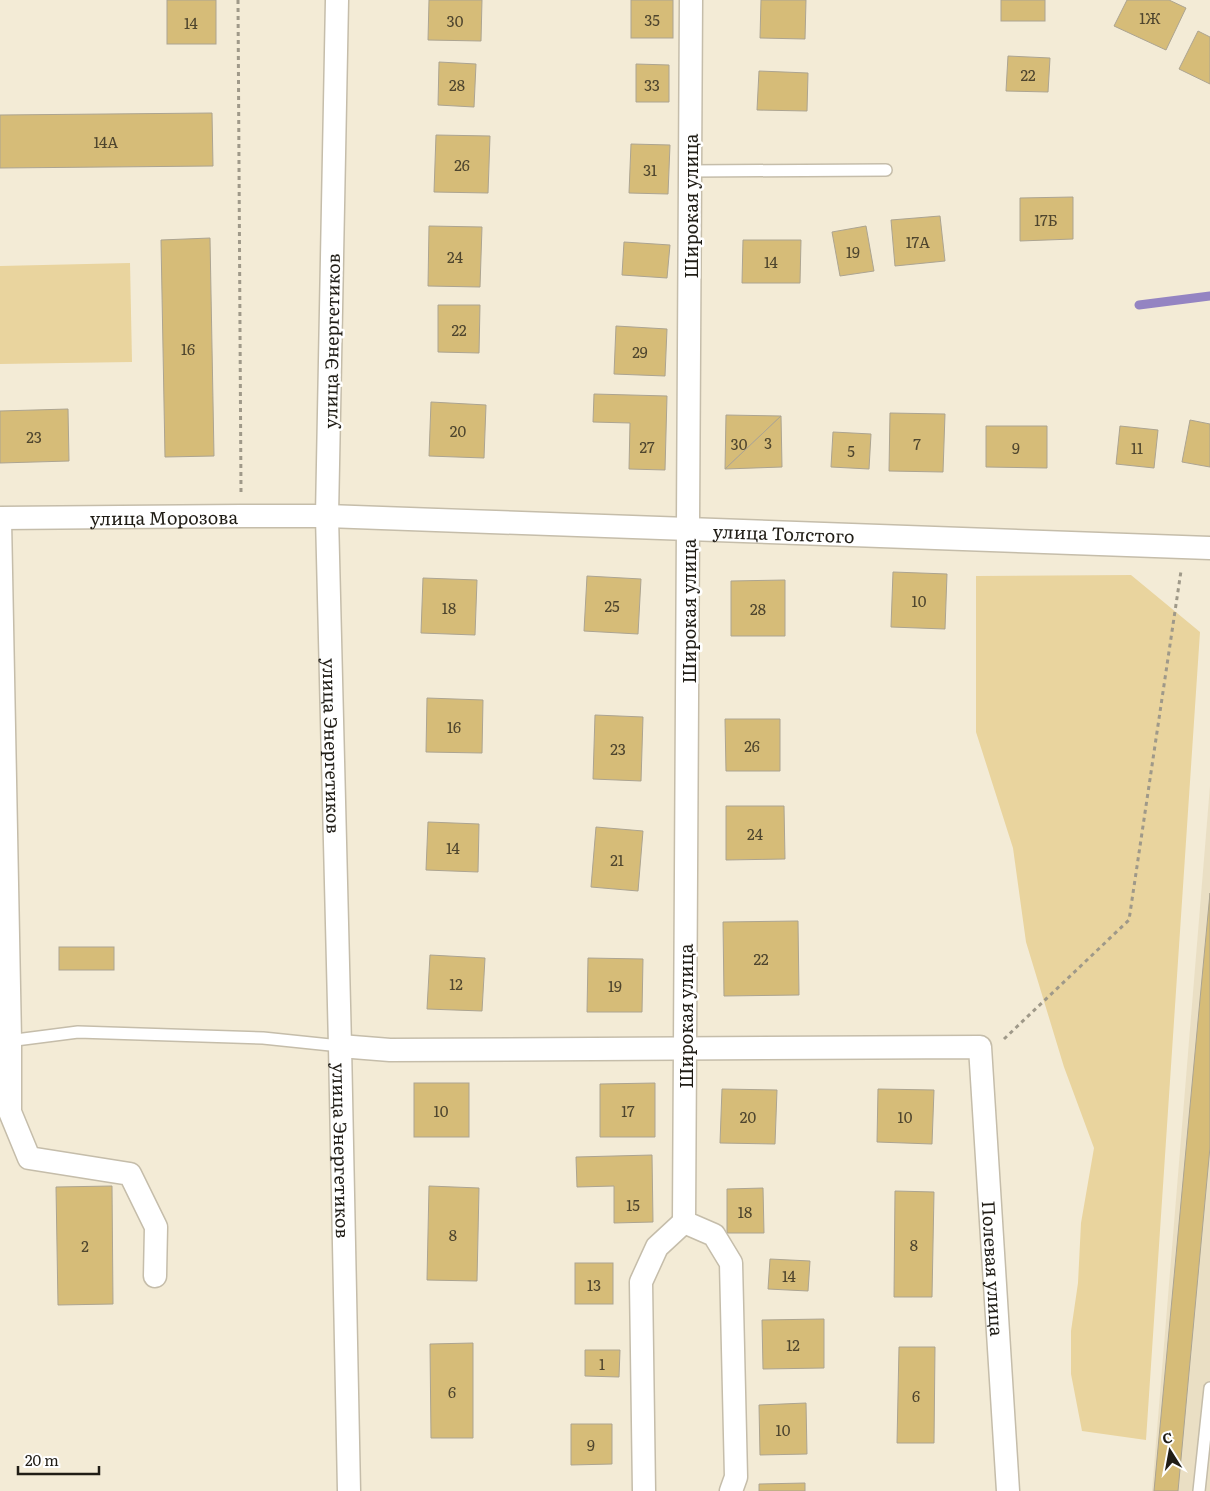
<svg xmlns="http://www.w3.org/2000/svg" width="1210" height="1491" viewBox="0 0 1210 1491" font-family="Literata,serif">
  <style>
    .built { fill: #eadfc4 }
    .green { fill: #e9d49e }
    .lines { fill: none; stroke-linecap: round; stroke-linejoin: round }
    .stream { stroke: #9484c2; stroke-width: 9 }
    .building { fill: #d6bc78; stroke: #aca491 }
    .lane-casing { stroke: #c5bdaa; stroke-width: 14 }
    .street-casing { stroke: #c5bdaa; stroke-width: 25 }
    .path { stroke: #9f9989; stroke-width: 3; stroke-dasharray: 4 4; stroke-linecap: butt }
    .lane { stroke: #fff; stroke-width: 11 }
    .street { stroke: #fff; stroke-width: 22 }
    .labels { text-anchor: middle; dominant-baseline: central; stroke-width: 5; stroke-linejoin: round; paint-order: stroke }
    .number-label { font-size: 15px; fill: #4e452e }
    .street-label { font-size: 18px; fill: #201d16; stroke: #fff }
  </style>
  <rect width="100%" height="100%" fill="#f3ebd6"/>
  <polygon class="built" points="1210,786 1210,1491 1152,1491"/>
  <g class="green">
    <polygon points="130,263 132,362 0,364 0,266"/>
    <polygon points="1131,575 1200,632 1146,1440 1082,1431 1071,1374 1071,1331 1078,1283 1081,1223 1094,1148 1064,1067 1026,942 1013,848 976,732 976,576"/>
  </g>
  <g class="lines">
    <polyline class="stream" points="1139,305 1210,296"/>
  </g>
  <g class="building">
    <rect x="167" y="0" width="49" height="44"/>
    <polygon points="429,0 482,0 481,41 428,40"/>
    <rect x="631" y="0" width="42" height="38"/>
    <polygon points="761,0 806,0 805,39 760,38"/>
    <rect x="1001" y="0" width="44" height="21"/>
    <polygon points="1127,0 1169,0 1186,8 1166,50 1114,26"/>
    <polygon points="1198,31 1210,37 1210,84 1179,69"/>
    <polygon points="1008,56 1050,58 1048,92 1006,91"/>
    <polygon points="439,62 476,64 474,107 438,105"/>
    <polygon points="636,64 669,65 669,102 636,102"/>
    <polygon points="759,71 808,73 807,111 757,110"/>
    <polygon points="212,113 213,166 0,168 0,115"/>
    <polygon points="436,135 490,136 488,193 434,192"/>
    <polygon points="631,144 670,145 668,194 629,193"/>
    <polygon points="1073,197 1073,239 1020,241 1020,198"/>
    <polygon points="940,216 945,261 895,266 891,220"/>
    <polygon points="429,226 482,227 480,287 428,286"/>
    <polygon points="866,226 874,271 840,276 832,232"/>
    <polygon points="210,238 214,456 165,457 161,240"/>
    <polygon points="743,240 801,240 800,283 742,283"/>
    <polygon points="624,242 670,245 667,278 622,275"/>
    <polygon points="438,305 480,305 479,353 438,352"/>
    <polygon points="616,326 667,329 665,376 614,374"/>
    <polygon points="594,394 667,396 665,470 629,469 630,423 593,422"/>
    <polygon points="431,402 486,405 484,458 429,456"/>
    <polygon points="68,409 69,461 0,463 0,411"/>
    <polygon points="890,413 945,414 943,472 889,471"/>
    <polygon points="726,415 781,416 725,469"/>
    <polygon points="781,416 782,467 725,469"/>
    <polygon points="1190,420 1210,424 1210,467 1182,462"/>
    <polygon points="986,426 1047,426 1047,468 986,467"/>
    <polygon points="1120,426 1158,430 1154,468 1116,464"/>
    <polygon points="833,432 871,434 869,469 831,467"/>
    <polygon points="893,572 947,574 945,629 891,627"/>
    <polygon points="587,576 641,579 638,634 584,631"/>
    <polygon points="423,578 477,580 475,635 421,633"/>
    <polygon points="785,580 785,636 731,636 731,581"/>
    <polygon points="427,698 483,700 482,753 426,752"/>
    <polygon points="595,715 643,717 641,781 593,779"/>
    <polygon points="725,719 780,719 780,771 726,771"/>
    <polygon points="726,806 784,806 785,859 726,860"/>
    <polygon points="428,822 479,824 478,872 426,870"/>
    <polygon points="596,827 643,831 638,891 591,887"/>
    <polygon points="1210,893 1210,1147 1178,1491 1154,1491"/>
    <polygon points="798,921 799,995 724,996 723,922"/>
    <rect x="59" y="947" width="55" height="23"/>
    <polygon points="430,955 485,958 482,1011 427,1009"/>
    <polygon points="588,958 643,959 642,1012 587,1012"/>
    <rect x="414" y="1083" width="55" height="54"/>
    <polygon points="655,1083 655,1137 600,1137 600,1084"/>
    <polygon points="722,1089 777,1090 775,1144 720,1143"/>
    <polygon points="878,1089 934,1090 932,1144 877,1142"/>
    <polygon points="652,1155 653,1222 614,1223 614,1186 577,1187 576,1157"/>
    <polygon points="112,1186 113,1304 58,1305 56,1187"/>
    <polygon points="429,1186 479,1188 477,1281 427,1280"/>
    <polygon points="763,1188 764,1233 727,1233 727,1189"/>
    <polygon points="895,1191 934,1192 932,1297 894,1297"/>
    <polygon points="770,1259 810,1261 808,1291 768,1289"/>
    <rect x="575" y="1263" width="38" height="41"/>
    <polygon points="824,1319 824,1368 763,1369 762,1320"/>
    <polygon points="473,1343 473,1438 431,1438 430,1344"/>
    <polygon points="899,1347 935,1347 934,1443 897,1443"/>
    <polygon points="585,1350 620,1350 619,1377 585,1376"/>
    <polygon points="806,1403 807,1454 760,1455 759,1405"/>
    <polygon points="571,1424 612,1424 612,1464 571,1465"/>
    <polygon points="805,1483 805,1491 759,1491 759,1484"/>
  </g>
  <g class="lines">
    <defs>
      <g id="lane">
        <polyline points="690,171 886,170"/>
        <polyline points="8,1041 78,1032 263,1038 340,1046"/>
        <polyline points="1199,1491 1210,1388"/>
      </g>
      <g id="street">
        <path id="s1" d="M337 0 327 516 340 1046 349 1491"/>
        <polyline points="691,0 684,1222 714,1235 731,1263 736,1477 731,1491"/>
        <path id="s2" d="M0 518 241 516H327L1210 548"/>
        <polyline points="0,520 10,1040 10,1112 29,1158 130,1174 156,1227 155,1276"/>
        <path id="s3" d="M340 1046 390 1050 980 1047 1008 1491"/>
        <polyline points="644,1491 641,1282 657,1247 684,1222"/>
      </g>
    </defs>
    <use href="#lane" class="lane-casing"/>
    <use href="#street" class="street-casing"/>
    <g class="path">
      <polyline points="238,0 241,492"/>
      <polyline points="1004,1039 1129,920 1181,571"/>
    </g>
    <use href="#lane" class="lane"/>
    <use href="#street" class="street"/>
  </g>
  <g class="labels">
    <g class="number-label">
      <text x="1150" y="17">1Ж</text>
      <text x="652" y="19">35</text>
      <text x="455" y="20">30</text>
      <text x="191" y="22">14</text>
      <text x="1028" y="74">22</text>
      <text x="457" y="84">28</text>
      <text x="652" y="84">33</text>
      <text x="106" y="141">14А</text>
      <text x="462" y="164">26</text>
      <text x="650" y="169">31</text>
      <text x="1046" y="219">17Б</text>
      <text x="918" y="241">17А</text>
      <text x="853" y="251">19</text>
      <text x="455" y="256">24</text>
      <text x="771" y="261">14</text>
      <text x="459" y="329">22</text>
      <text x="188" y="348">16</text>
      <text x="640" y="351">29</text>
      <text x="458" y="430">20</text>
      <text x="34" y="436">23</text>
      <text x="768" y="442">3</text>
      <text x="739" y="443">30</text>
      <text x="917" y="443">7</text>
      <text x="647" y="446">27</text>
      <text x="1016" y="447">9</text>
      <text x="1137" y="447">11</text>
      <text x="851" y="450">5</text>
      <text x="919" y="600">10</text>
      <text x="612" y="605">25</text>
      <text x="449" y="607">18</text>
      <text x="758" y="608">28</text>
      <text x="454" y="726">16</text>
      <text x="752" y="745">26</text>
      <text x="618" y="748">23</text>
      <text x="755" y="833">24</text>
      <text x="453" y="847">14</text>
      <text x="617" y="859">21</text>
      <text x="761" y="958">22</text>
      <text x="456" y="983">12</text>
      <text x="615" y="985">19</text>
      <text x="441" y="1110">10</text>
      <text x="628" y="1110">17</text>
      <text x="748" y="1116">20</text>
      <text x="905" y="1116">10</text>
      <text x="633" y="1204">15</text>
      <text x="745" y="1211">18</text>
      <text x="453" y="1234">8</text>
      <text x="914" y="1244">8</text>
      <text x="85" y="1245">2</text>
      <text x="789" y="1275">14</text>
      <text x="594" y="1284">13</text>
      <text x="793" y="1344">12</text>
      <text x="602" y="1363">1</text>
      <text x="452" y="1391">6</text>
      <text x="916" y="1395">6</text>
      <text x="783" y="1429">10</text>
      <text x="591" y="1444">9</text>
    </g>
    <g class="street-label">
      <text transform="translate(690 206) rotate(-90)">Широкая улица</text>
      <text transform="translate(331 341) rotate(-89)">улица Энергетиков</text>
      <text stroke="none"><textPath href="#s2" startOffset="164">улица Морозова</textPath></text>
      <text stroke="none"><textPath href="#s2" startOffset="784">улица Толстого</textPath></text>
      <text transform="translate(688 611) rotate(-90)">Широкая улица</text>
      <text stroke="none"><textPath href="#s1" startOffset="746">улица Энергетиков</textPath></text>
      <text transform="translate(685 1016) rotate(-90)">Широкая улица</text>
      <text stroke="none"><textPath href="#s1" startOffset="1151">улица Энергетиков</textPath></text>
      <text stroke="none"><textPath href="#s3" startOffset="862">Полевая улица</textPath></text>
    </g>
  </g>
  <g transform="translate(1170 1451) rotate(349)" stroke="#ffffff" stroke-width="4" paint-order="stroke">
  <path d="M0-4L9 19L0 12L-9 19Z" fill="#201d16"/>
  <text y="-8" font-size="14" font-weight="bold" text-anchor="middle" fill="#201d16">С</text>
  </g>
  <path d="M18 1466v8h81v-8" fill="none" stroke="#201d16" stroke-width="2.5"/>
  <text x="25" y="1466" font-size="15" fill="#201d16" stroke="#ffffff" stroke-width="4" paint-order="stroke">20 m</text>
</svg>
